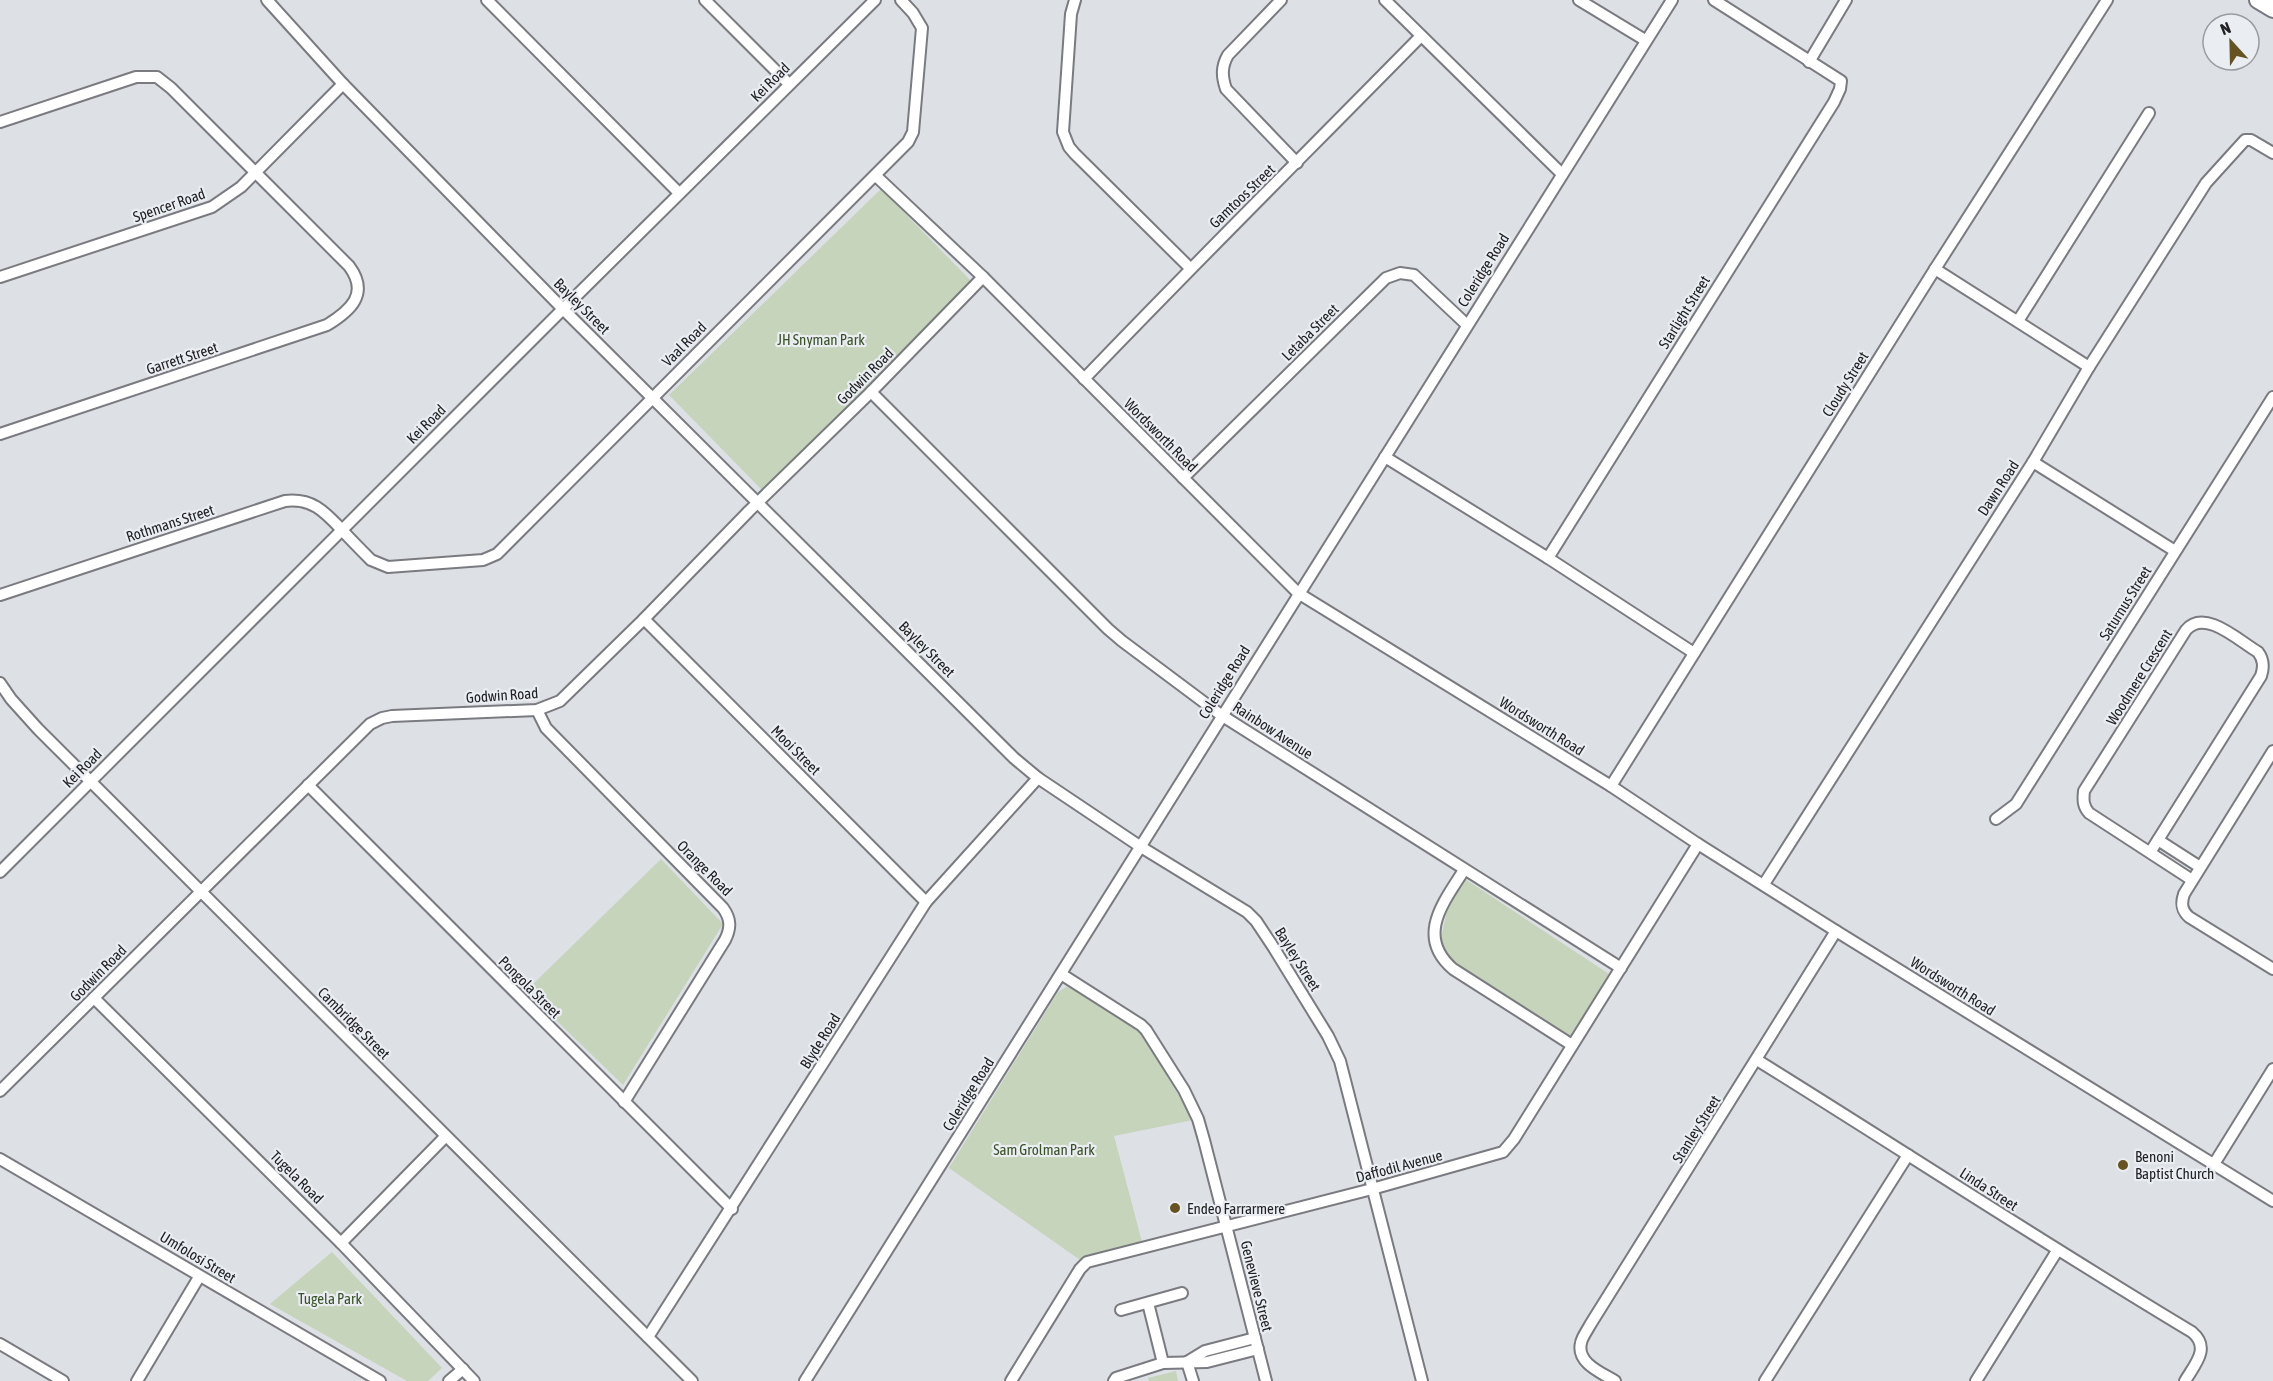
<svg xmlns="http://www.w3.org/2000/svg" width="2273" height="1381" viewBox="0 0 2273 1381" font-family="'Asap Condensed',sans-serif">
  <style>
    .green { fill: #c5d4ba }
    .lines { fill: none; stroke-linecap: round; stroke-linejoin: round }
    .minor-casing { stroke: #797b80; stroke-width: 14 }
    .primary-casing { stroke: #797b80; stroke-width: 20 }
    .minor { stroke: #fff; stroke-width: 10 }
    .primary { stroke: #fff; stroke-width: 16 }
    .poi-dot { fill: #675321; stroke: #eaedf2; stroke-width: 2 }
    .labels { text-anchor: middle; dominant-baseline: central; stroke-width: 4.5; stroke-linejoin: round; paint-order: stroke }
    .street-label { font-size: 15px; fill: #212223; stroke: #eaedf2 }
    .park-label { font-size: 15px; fill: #395125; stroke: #eaedf2 }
    .poi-label { font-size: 15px; fill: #212223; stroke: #eaedf2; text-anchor: start }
  </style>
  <rect width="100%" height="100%" fill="#dde0e5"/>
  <g class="green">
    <polygon points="881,189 974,284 762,490 669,395"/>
    <polygon points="661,859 723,924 623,1085 526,991"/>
    <polygon points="1465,879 1609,974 1571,1040 1456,969 1440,943 1448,906"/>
    <polygon points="1066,987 1074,989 1142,1034 1193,1120 1114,1136 1142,1242 1101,1253 1083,1262 949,1168 1058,992"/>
    <polygon points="332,1252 442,1368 428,1381 407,1381 270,1304"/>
    <polygon points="1176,1371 1178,1381 1149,1381 1148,1378"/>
  </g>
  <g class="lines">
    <defs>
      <g id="minor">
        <polyline points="267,0 343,84 563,309 1014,758 1038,778 1141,847 1247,912 1256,921 1272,945 1328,1036 1340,1061 1422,1381"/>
        <polyline points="487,0 679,193"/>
        <polyline points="705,0 789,84"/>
        <polyline points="1075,0 1071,14 1063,132 1069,147 1075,154 1190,268"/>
        <path d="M1281 0 1228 55C1221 67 1222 77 1226 89L1297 163"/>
        <polyline points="1385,0 1562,174"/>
        <polyline points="1579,0 1645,40"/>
        <polyline points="1809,62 1846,0"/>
        <path d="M0 122 136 77H157L171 88 349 266C370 294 350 311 327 325L0 434"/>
        <polyline points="876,176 983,277 1298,593 1611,786 1698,844 1836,931 2273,1201"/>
        <polyline points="1935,269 2089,367"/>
        <polyline points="0,277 212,207 241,187 343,84"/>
        <polyline points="2018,321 2149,113"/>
        <path d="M1084 379C1195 263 1309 150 1421 36"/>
        <polyline points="871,392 1108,629 1122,641 1221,715 1621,968"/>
        <polyline points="1385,457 1548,558 1694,653"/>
        <polyline points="2033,462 2175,551"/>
        <polyline points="1183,478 1386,278 1400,273 1414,275 1467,325"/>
        <polyline points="1548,558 1834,102 1840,89 1841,81 1714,0"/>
        <path d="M0 595 285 501C312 498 324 511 341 529 351 540 361 550 371 560L388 567 483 560 497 554 908 142 913 132 922 28 913 13 901 0"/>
        <polyline points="644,619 926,902"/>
        <polyline points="0,683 11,699 38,729 692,1381"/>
        <path d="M537 710 546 728 723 908C731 919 731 928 725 940L624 1102"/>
        <path d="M2273 751 2184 894C2181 903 2181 910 2189 917L2273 969"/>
        <polyline points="308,785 732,1209"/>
        <polyline points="1611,786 1935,269 2107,0"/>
        <polyline points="1996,819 2016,804 2273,397"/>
        <polyline points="2158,840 2200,867"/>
        <path d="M2151 851 2261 676C2264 667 2264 660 2258 652 2239 641 2205 608 2186 630L2084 791C2083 800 2083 806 2089 813L2192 880"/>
        <path d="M1464 870C1444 902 1415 936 1453 969L1572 1045"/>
        <polyline points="0,872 563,309 875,0"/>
        <polyline points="1764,884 2033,462 2089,367 2206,183 2245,140 2251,140 2273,153"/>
        <polyline points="1061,974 1141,1025 1146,1030 1184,1090 1198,1119 1204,1140 1266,1381"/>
        <polyline points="94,998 341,1243 474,1381"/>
        <path d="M1757 1060C1902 1150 2045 1244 2192 1332 2211 1348 2195 1364 2185 1381"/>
        <polyline points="0,1091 370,724 382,718 392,716 537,710 560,701 644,619 749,511 871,392 983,277"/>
        <polyline points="0,1159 380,1381"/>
        <polyline points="2214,1164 2273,1069"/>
        <polyline points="341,1243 445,1137"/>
        <polyline points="1148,1303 1163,1363"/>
        <polyline points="1121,1310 1182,1293"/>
        <polyline points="648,1337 926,902 1038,778"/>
        <polyline points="0,1344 63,1381"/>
        <polyline points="1187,1362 1205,1351 1255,1338"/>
        <polyline points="1187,1362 1193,1381"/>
        <polyline points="137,1381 199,1277"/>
        <polyline points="449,1381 463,1369"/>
        <polyline points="805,1381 1672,0"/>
        <polyline points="1011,1381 1080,1269 1087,1262 1372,1189 1503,1152 1514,1139 1698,844"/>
        <polyline points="1114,1381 1116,1378 1163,1363 1207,1362 1258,1349"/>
        <path d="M1615 1381C1602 1373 1576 1363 1581 1343 1582 1337 1587 1331 1590 1325L1836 931"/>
        <polyline points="1765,1381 1908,1155"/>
        <polyline points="1976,1381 2057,1251"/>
      </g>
      <polyline id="primary" points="2258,0 2273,9"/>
    </defs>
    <use href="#minor" class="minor-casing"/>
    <use href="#primary" class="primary-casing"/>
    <use href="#minor" class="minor"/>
    <use href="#primary" class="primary"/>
  </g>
  <g class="poi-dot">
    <circle cx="2123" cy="1165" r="6"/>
    <circle cx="1175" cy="1208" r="6"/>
  </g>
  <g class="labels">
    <g class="street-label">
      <text transform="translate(770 82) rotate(-45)">Kei Road</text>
      <text transform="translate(1242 196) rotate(-44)">Gamtoos Street</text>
      <text transform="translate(169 205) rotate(-19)">Spencer Road</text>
      <text transform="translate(1483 270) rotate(-58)">Coleridge Road</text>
      <text transform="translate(582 306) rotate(45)">Bayley Street</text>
      <text transform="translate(1684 312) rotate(-58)">Starlight Street</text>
      <text transform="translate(1310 332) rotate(-45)">Letaba Street</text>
      <text transform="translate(684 344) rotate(-45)">Vaal Road</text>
      <text transform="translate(182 358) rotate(-18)">Garrett Street</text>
      <text transform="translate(865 376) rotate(-45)">Godwin Road</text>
      <text transform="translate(1845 384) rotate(-58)">Cloudy Street</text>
      <text transform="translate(426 424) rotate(-45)">Kei Road</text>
      <text transform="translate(1161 435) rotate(45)">Wordsworth Road</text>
      <text transform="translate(1998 488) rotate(-57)">Dawn Road</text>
      <text transform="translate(170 523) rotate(-18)">Rothmans Street</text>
      <text transform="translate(2125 603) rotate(-58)">Saturnus Street</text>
      <text transform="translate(927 649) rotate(45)">Bayley Street</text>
      <text transform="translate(2139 677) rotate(-58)">Woodmere Crescent</text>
      <text transform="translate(1224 682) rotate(-58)">Coleridge Road</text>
      <text transform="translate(502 695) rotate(-4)">Godwin Road</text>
      <text transform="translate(1542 726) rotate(32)">Wordsworth Road</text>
      <text transform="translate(1273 730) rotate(33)">Rainbow Avenue</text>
      <text transform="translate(796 750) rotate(45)">Mooi Street</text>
      <text transform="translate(82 768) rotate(-45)">Kei Road</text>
      <text transform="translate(705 868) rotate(45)">Orange Road</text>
      <text transform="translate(1298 959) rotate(58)">Bayley Street</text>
      <text transform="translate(98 973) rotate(-45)">Godwin Road</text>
      <text transform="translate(1953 986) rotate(32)">Wordsworth Road</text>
      <text transform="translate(530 987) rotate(45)">Pongola Street</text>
      <text transform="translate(354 1023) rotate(45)">Cambridge Street</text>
      <text transform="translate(820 1041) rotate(-58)">Blyde Road</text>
      <text transform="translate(968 1094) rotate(-58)">Coleridge Road</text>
      <text transform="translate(1696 1129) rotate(-58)">Stanley Street</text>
      <text transform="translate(1399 1166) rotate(-15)">Daffodil Avenue</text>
      <text transform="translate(297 1177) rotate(45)">Tugela Road</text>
      <text transform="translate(1989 1189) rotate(33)">Linda Street</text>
      <text transform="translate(198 1257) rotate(31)">Umfolosi Street</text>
      <text transform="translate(1257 1286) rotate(76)">Genevieve Street</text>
    </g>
    <g class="park-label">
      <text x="821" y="339">JH Snyman Park</text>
      <text x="1044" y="1149">Sam Grolman Park</text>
      <text x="330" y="1298">Tugela Park</text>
    </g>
    <g class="poi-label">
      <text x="2135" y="1156">Benoni<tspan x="2135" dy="17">Baptist Church</tspan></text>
      <text x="1187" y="1208">Endeo Farrarmere</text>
    </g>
  </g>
  <g transform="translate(2231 42) rotate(338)"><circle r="28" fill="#eaedf2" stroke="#9a9c9f" stroke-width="1.5"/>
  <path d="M0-4.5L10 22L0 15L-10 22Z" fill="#675321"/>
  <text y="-9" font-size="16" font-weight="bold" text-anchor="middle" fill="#212223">N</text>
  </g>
</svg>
